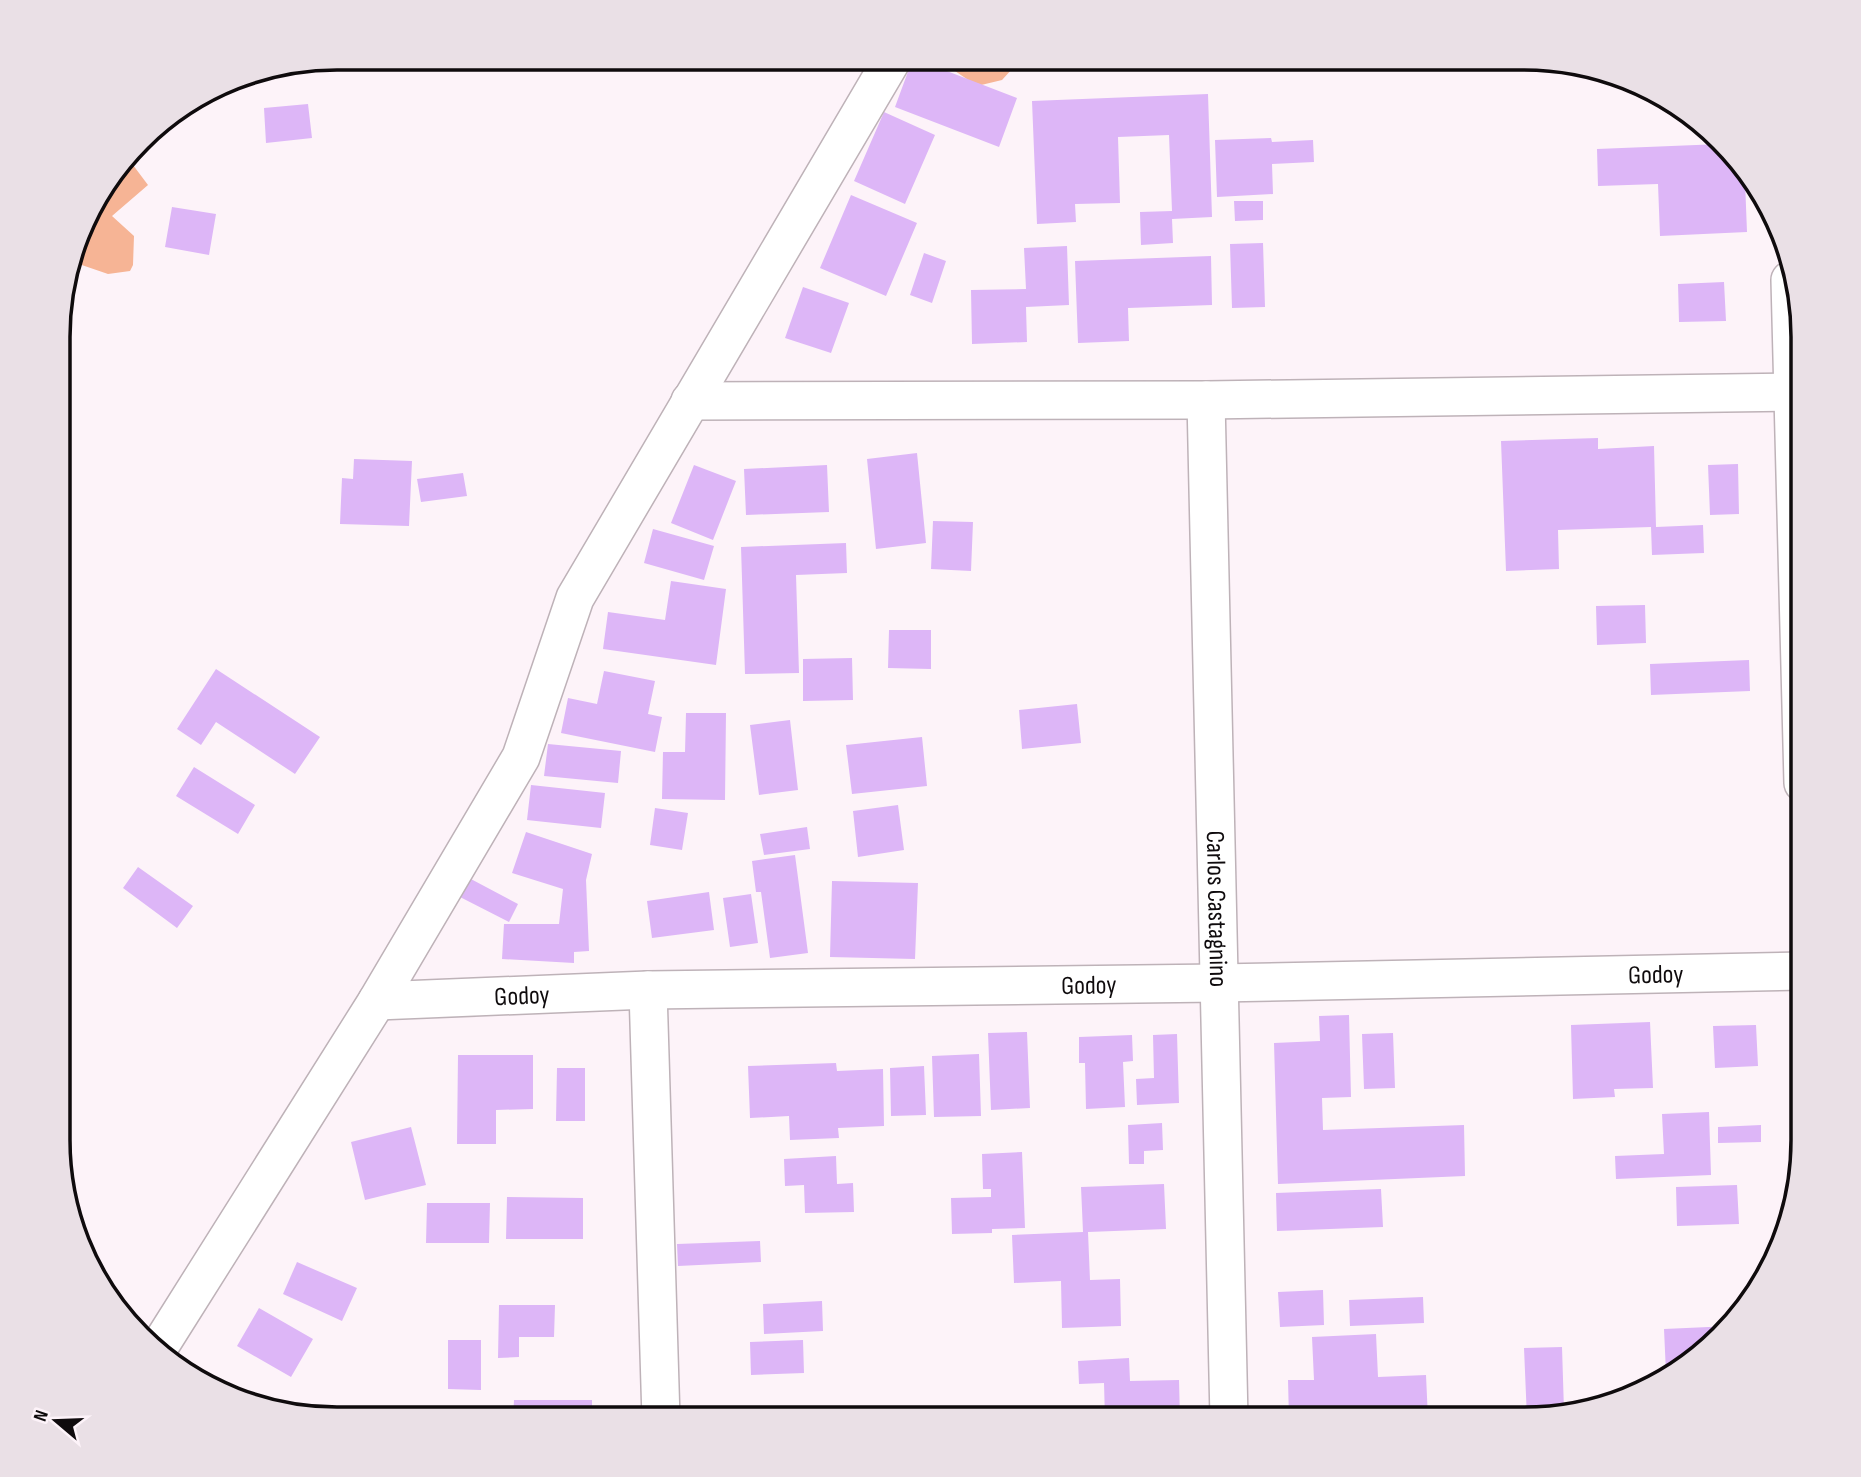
<svg xmlns="http://www.w3.org/2000/svg" width="1861" height="1477" viewBox="0 0 1861 1477" font-family="'Sofia Sans Condensed',sans-serif">
<style>
.green{fill:#f6b495}
.building{fill:#ddb6f7}
.lines{fill:none;stroke-linecap:round;stroke-linejoin:round}
.minor-casing{stroke:#beb2b8;stroke-width:40}
.minor{stroke:#fff;stroke-width:37}
.labels{text-anchor:middle;stroke-width:6;stroke-linejoin:round;paint-order:stroke}
.street-label{font-size:26px;fill:#0f0b0d;stroke:#fdf3f9}
.rim{fill:none;stroke:#0f0b0d;stroke-width:3.5}
</style>
<rect width="100%" height="100%" fill="#fdf3f9"/>
<path class="green" d="M936,58h86l-20,22 -25,6z
M130,161l18,24 -36,31 22,20 -1,29 -3,6 -22,3 -35,-12 22,-64 29,-36z"/>
<path class="building" d="M913,58l104,40 -18,49 -104,-40z
M1208,94l4,123 -40,2 1,24 -32,2 -1,-33 32,-1 -3,-76 -51,2 2,66 -45,1 1,18 -39,2 -5,-123z
M308,104l4,34 -46,5 -2,-35z
M884,112l51,23 -30,69 -51,-23z
M1271,138l1,4 41,-2 1,22 -42,2 1,30 -56,3 -2,-57z
M1721,144l28,36 -4,1 2,51 -87,4 -2,-52 -60,2 -1,-37z
M851,195l66,28 -31,73 -66,-28z
M1234,201h29v19l-28,1z
M172,207l44,7 -7,41 -44,-8z
M1263,243l2,64 -33,1 -2,-64z
M1067,246l2,59 -43,2 1,35 -55,2 -1,-54 55,-1 -2,-41z
M924,253l22,8 -14,42 -22,-8z
M1211,256l1,49 -84,3 1,33 -51,2 -3,-82z
M1724,282l2,39 -47,1 -1,-38z
M803,287l46,16 -18,50 -46,-15z
M1598,438v11l56,-3 2,81 47,-2 1,28 -52,2 -1,-28 -93,3 1,39 -53,2 -5,-130z
M917,453l9,90 -50,6 -9,-90z
M354,459l58,2 -3,65 -69,-2 2,-46 11,1z
M1738,464l1,50 -29,1 -2,-50z
M694,465l42,16 -23,59 -42,-17z
M827,465l2,47 -83,3 -2,-46z
M463,473l4,23 -46,6 -4,-23z
M933,521l40,1 -2,49 -40,-2z
M653,529l61,17 -10,34 -60,-17z
M846,543l1,30 -51,2 3,98 -54,1 -4,-127z
M671,581l55,8 -10,76 -113,-16 5,-37 57,8z
M1645,605l1,38 -49,2 -1,-39z
M889,630h42v39l-43,-1z
M852,658l1,42 -50,1v-42z
M1749,660l1,31 -99,4 -1,-31z
M216,669l104,68 -25,37 -79,-52 -15,23 -24,-16z
M604,671l51,10 -7,33 14,3 -7,35 -94,-19 7,-35 29,6z
M1077,704l4,39 -59,6 -3,-39z
M686,713h40l-1,87 -63,-1 1,-47h22z
M790,720l8,70 -39,5 -9,-70z
M922,737l5,49 -75,8 -6,-49z
M548,744l73,7 -3,32 -74,-7z
M194,767l61,38 -17,29 -62,-38z
M531,785l74,8 -4,35 -74,-8z
M898,805l6,45 -46,7 -5,-46z
M655,808l33,5 -6,37 -32,-5z
M807,827l3,22 -46,6 -4,-21z
M526,832l66,22 -6,26 3,71 -15,1v11l-72,-4 2,-35h55l4,-35 -51,-16z
M795,855l13,98 -38,5 -9,-66h-5l-4,-31z
M138,867l55,39 -16,22 -54,-40z
M469,878l49,26 -9,18 -49,-25z
M832,881l86,2 -3,76 -85,-2z
M709,892l5,38 -62,8 -5,-37z
M751,894l7,49 -28,4 -7,-49z
M1349,1015l2,82 -29,1 1,32 141,-5 1,51 -187,8 -4,-141 46,-2 -1,-25z
M1650,1022l3,66 -39,1 1,8 -42,2 -2,-74z
M1756,1025l2,41 -43,2 -2,-42z
M1027,1032l3,76 -39,2 -3,-77z
M1393,1033l2,55 -31,1 -2,-55z
M1177,1034l2,69 -42,2 -1,-26 18,-1 -1,-43z
M1132,1035l1,26 -10,1 2,45 -39,2 -1,-46h-6v-26z
M979,1054l2,62 -47,1 -2,-61z
M458,1055h75v54l-37,1v34h-39z
M836,1063l1,8 46,-2 1,57 -46,2 1,10 -49,2 -1,-24 -39,2 -2,-52z
M924,1066l2,49 -35,1 -1,-48z
M557,1068h28v53h-29z
M1709,1112l2,63 -95,4 -1,-23 49,-2 -2,-40z
M1162,1123l1,27 -19,1v13h-15l-1,-39z
M1761,1125v17l-43,1v-16z
M411,1127l15,58 -61,15 -14,-58z
M1022,1152l3,76 -33,1v4l-40,1 -1,-36 40,-1v-8h-8l-1,-35z
M836,1156l1,28 16,-1 1,29 -49,1 -1,-28 -19,1 -1,-27z
M1164,1184l2,45 -78,3 2,48 30,-1 1,47 -59,2 -1,-47 -47,2 -2,-48 71,-3 -2,-45z
M1737,1185l2,39 -62,2 -1,-39z
M1381,1189l2,38 -106,4 -1,-38z
M507,1197l76,1v41h-77z
M427,1203h63l-1,40h-63z
M760,1241l1,21 -83,4 -1,-22z
M297,1262l60,26 -15,33 -59,-27z
M1323,1290l1,35 -44,2 -2,-35z
M1423,1297l1,26 -74,3 -1,-26z
M822,1301l1,30 -59,3 -1,-30z
M499,1305h56l-1,32h-35v20l-21,1z
M259,1308l54,31 -22,38 -54,-31z
M1731,1326l-54,39 -11,8 -2,-44z
M1376,1334l2,43 48,-2 2,44h-139l-1,-39h26l-2,-43z
M448,1340h33v50l-33,-1z
M803,1340l1,33 -53,2 -1,-33z
M1562,1347l2,64 -37,8 -3,-71z
M1129,1358l1,23 49,-1 1,39h-75l-1,-36 -25,1 -1,-23z
M514,1400h78v19h-79z
M821,1407l1,12h-109v-8z
M1032,1408l1,11h-45l-1,-9z"/>
<g class="lines">
<g class="minor-casing">
<g id="minor">
<path d="M1790,280l13,503"/>
<path id="s1" d="M1206,400l23,1019"/>
<path d="M690,401l516,-1 597,-8"/>
<path d="M648,990l13,429"/>
<path id="s2" d="M377,1001l271,-11 570,-7 585,-12"/>
<path d="M156,1352l221,-351 144,-244 54,-159 318,-540"/>
</g>
</g>
<use href="#minor" class="minor"/>
</g>
<g class="labels">
<g class="street-label">
<text dy="9" stroke="none"><textPath href="#s1" startOffset="509">Carlos Castagnino</textPath></text>
<text dy="9" stroke="none"><textPath href="#s2" startOffset="1279">Godoy</textPath></text>
<text dy="9" stroke="none"><textPath href="#s2" startOffset="712">Godoy</textPath></text>
<text dy="9" stroke="none"><textPath href="#s2" startOffset="145">Godoy</textPath></text>
</g>
</g>
<path d="M0 0H1861V1477H0ZM337 70H1524A267 267 0 0 1 1791 337V1140A267 267 0 0 1 1524 1407H337A267 267 0 0 1 70 1140V337A267 267 0 0 1 337 70Z" fill="#eae0e6" fill-rule="evenodd"/>
<path class="rim" d="M337 70H1524A267 267 0 0 1 1791 337V1140A267 267 0 0 1 1524 1407H337A267 267 0 0 1 70 1140V337A267 267 0 0 1 337 70Z"/>
<g transform="translate(56 1421) rotate(289)" stroke="#fdf3f9" stroke-width="5" paint-order="stroke">
<path d="M0-5L12 26L0 18L-12 26Z" fill="#0f0b0d"/>
<text y="-10" font-size="19" font-weight="bold" text-anchor="middle" fill="#0f0b0d">N</text>
</g>
</svg>
